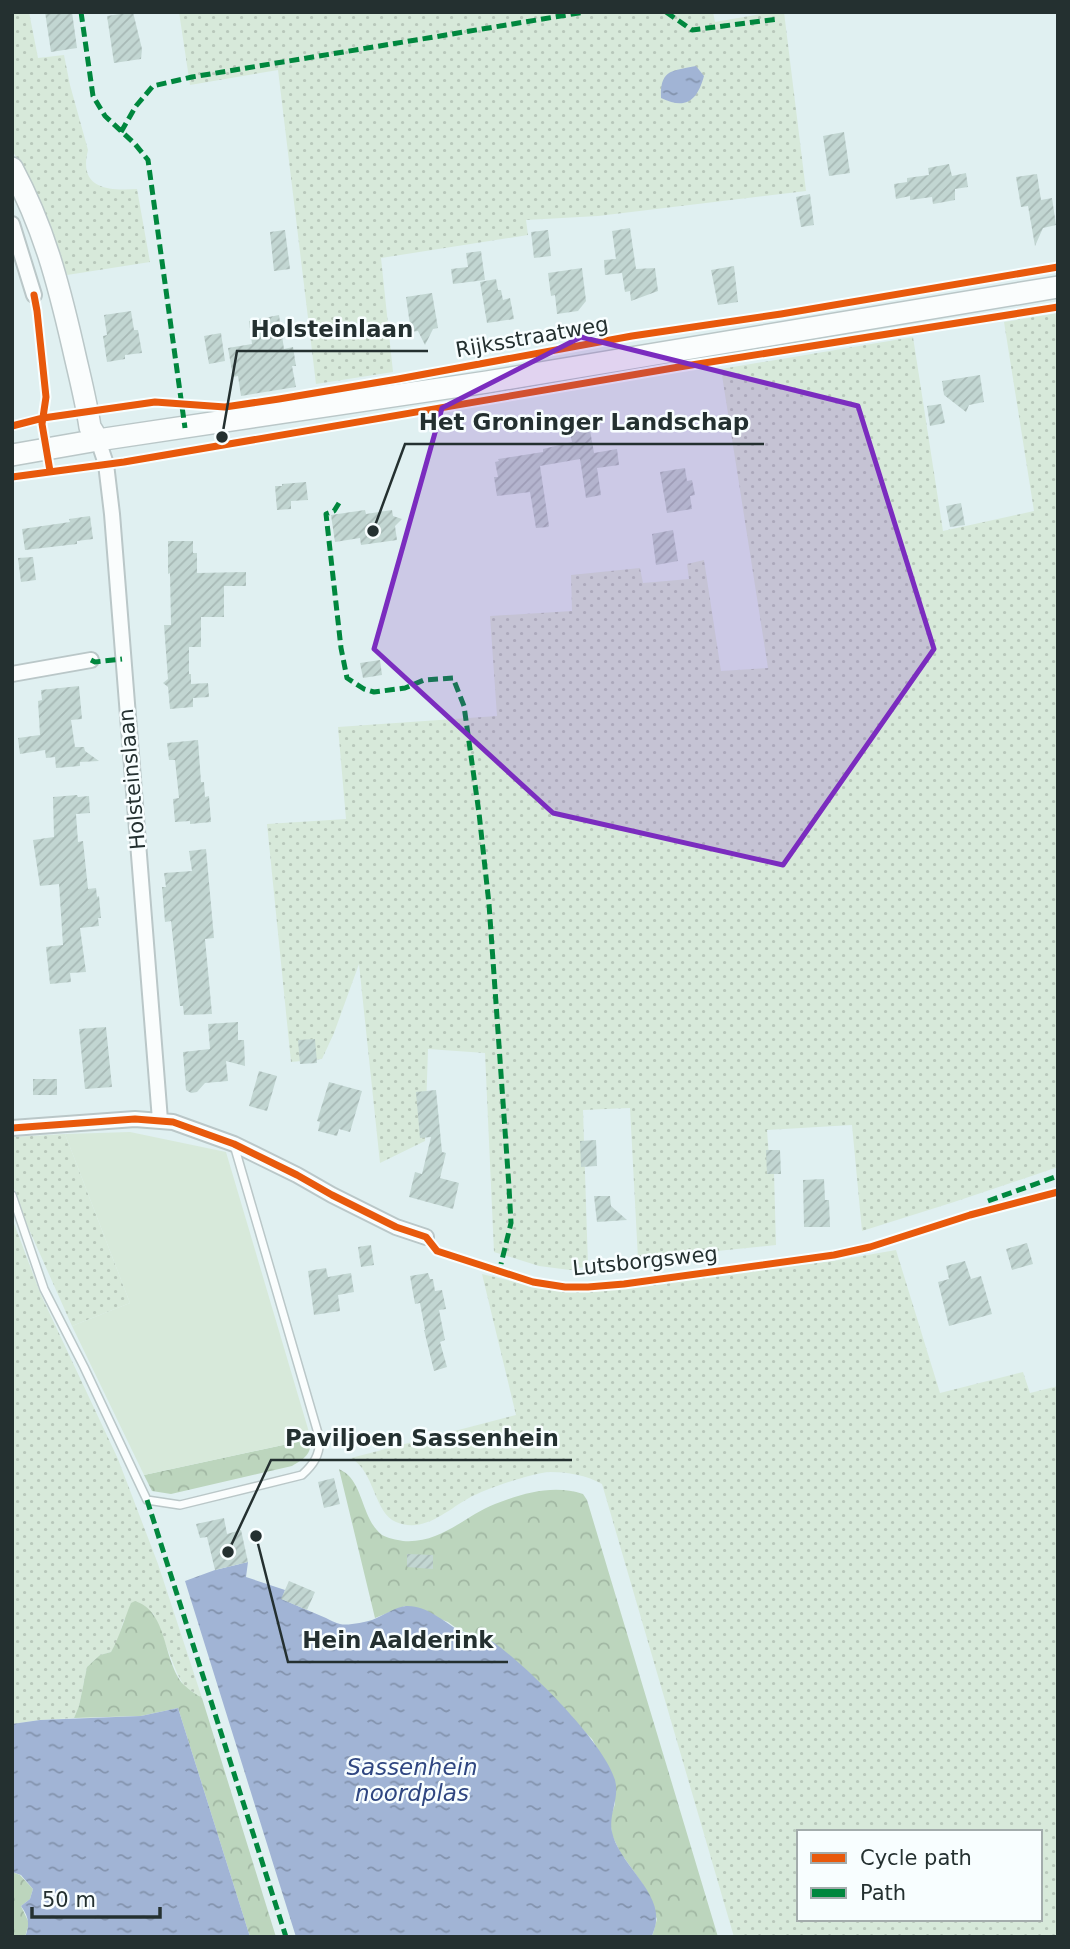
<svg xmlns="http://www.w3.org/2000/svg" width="1070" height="1949" viewBox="0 0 1070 1949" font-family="'DejaVu Sans',sans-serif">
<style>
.grass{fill:url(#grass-dots);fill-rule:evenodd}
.forest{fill:url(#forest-crowns)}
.garden{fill:#d7e9da}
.water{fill:url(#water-ripples)}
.building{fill:url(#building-hatch)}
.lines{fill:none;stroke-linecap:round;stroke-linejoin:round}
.service-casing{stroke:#bac7c8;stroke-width:10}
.minor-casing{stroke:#bac7c8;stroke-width:18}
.secondary-casing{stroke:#bac7c8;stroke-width:24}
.service{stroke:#fafdfd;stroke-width:7}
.minor{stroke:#fafdfd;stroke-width:14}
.secondary{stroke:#fafdfd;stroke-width:21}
.quiet{stroke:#00873e;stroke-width:5;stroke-dasharray:10 5;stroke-linecap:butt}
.cycleway-casing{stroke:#f8feff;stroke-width:11}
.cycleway{stroke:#e8590c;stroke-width:7}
.marked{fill:#7b2cbf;fill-opacity:0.2;stroke:#7b2cbf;stroke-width:5;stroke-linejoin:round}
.labels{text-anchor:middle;stroke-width:5;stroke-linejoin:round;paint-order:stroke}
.street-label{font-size:21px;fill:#243030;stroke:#f8feff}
.water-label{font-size:23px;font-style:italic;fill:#2f4681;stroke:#f8feff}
.leader{fill:none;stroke:#243030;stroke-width:2.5}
.callout-dot{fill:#243030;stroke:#f8feff;stroke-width:2.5}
.callout-label{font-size:23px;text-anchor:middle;font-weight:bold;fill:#243030;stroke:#f8feff;stroke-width:5;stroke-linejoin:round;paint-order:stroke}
</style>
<defs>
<pattern id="grass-dots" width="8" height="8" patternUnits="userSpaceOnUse" patternTransform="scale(1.75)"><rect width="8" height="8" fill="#d7e9da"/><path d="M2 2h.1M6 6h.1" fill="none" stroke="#b8c8bb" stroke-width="1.8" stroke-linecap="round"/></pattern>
<pattern id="forest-crowns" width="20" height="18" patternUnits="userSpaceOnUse" patternTransform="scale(1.75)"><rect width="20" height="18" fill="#bcd5bd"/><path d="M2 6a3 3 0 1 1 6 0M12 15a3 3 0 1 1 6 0" fill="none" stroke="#a1b7a3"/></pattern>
<pattern id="water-ripples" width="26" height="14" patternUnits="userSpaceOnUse" patternTransform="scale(1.75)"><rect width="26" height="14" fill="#a1b4d5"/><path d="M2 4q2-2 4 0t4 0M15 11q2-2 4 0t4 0" fill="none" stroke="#8393ad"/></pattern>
<pattern id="building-hatch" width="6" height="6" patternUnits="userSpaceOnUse" patternTransform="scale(1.75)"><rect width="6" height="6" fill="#c2d6d2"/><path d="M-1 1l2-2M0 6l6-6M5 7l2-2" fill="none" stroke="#a7b8b5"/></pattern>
</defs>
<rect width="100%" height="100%" fill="#e0f0f1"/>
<path class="grass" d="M12,12h17l9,46 26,-3 6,30 18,65c-10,39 20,41 49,39l13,73 -83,13 -15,-46 -19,-43 -21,-36z
M179,12h534l2,10 57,-10h12l22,179 -208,25 -72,4 2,15 -147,23 12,114 -77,12 -38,-314 -88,15z
M1058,313v854l-104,35 -92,29 -10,-106 -85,5 3,41 4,1 2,73 -138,14 -8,-151 -47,2 5,156 -18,4 -31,-4 -45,-14 -9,-199 -57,-4 -3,92 -45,22 -21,-199 -25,69 -12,26 -31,3 -24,-238 79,-5 -8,-92 159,-11 -7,-100 82,-5 -1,-36 69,-7 3,15 46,-4 -2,-15 17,-4 17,111 47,-3 -47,-299 192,-32 30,194 91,-20 -30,-189z
M65,1134l65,169 -58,23 -44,-99 -16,-44v-46z
M12,1218l29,77 77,164 40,105 44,134 -18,-12 -7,-13 -24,-60 -29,6 -6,21 -7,12 -11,3 -13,12 -8,39 -5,12 -34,2 -28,4z
M896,1250l44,143 83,-21 7,21 28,-7v551h-324l-132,-453c-16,-9 -34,-12 -52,-12 -18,1 -65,17 -81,26 -22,12 -45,36 -73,24 -22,-9 -21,-50 -45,-64l165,-43 -34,-141 49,12 62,4 240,-29zM799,1832h241v87h-241z"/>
<path class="forest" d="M311,1439c0,16 -6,19 -19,27l-121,28 -19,-3 -8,-16z
M339,1469c3,2 6,3 9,6 16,16 15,45 34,60 5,3 15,5 21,6 37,3 60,-24 92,-37 28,-11 59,-20 88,-10l4,6 131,437h-66l5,-18 -15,-36 -22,-31 -8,-17 -2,-16 5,-15v-22l-23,-43 -102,-99 -31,-10 -11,-8 -43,-16 -30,12z
M135,1601c34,11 27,60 49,84 5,5 12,9 18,13l74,239h-26l-72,-229 -37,8 -67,2 5,-12 8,-39 13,-12 11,-3c9,-16 13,-33 20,-49z
M12,1872l8,3 13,14 -3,10 -9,7 8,17 -4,14h-13z"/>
<path class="garden" d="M130,1132l96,20 85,287 -167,36 -72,-149 58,-23 -65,-169z"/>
<path class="water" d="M696,66l8,10c-7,25 -18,34 -43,22 -1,-29 11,-27 35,-32z
M248,1562l-2,15 39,13 -3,9c14,6 29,13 44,19 4,2 10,5 14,6 8,2 24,-2 32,-4 11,-4 23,-13 34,-14 20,-1 37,15 52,24 11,6 25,5 35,12 33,23 111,100 122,138 5,18 -7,35 -3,52 6,30 48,59 44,89 0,5 -3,11 -4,16h-356l-111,-356 30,-11z
M178,1708l72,229h-225c5,-12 4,-20 -4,-31l9,-7 3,-10 -12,-14 -9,-3v-148l28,-4 101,-4z"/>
<path class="building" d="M45,12h27l5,36 -26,4z
M133,12l9,37 -1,10 -27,4 -7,-47z
M844,132l6,41 -21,3 -6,-40z
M949,164l3,12 14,-3 2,14 -13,2v11l-22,4 -1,-7 -22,3v-4l-14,3 -2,-15 13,-2v-4l22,-3 -1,-7z
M1037,174l4,26 11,-2 4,27 -13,3 -8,18 -7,-40 -7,1 -5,-30z
M810,194l4,31 -13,2 -5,-30z
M630,228l6,41 19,-1 3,23 -27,10 -1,-10 -5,1 -3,-19 -17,2 -1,-15 12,-1 -4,-28z
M285,230l5,39 -16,2 -4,-39z
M548,230l3,26 -17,2 -3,-26z
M481,251l4,29 -32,4 -2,-15 17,-2 -2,-14z
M734,266l4,36 -20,3 -7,-35z
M582,268l4,33 -8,10 -21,3 -2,-19 -4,1 -3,-23z
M496,279l2,11h3l2,10 7,-2 4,21 -27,4 -7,-41z
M432,293l6,35 -5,1 -8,16 -7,-14 -7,1 -5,-35z
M131,311l3,19h4l4,23 -17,2v4l-18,3 -4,-26 4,-1 -3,-20z
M279,315l5,34 9,-2 3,19h-4l4,21 -55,9 -3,-20 -5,1 -5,-29 24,-4 -3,-23z
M221,333l4,28 -16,3 -5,-28z
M980,375l4,27 -15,3 -3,7 -22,-17 -2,-14z
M941,404l4,19 -15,3 -3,-20z
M590,430l4,23 23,-4 2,16 -22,3 4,27 -15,3 -6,-39 -40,7 9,60 -1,1 -12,1 -6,-36 -33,4 -3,-19h4l-3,-15 4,-1 -1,-2 45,-7v-3l29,-7 -2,-9z
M685,468l2,13 5,-1 3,15 -5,1 2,13 -25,4 -7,-41z
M306,482l2,18 -17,1v8l-14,1 -2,-24h7v-2z
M961,503l4,22 -15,2 -4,-21z
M365,510l1,4 26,-4 1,6 9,3 -7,7 2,14 -36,5 -1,-7 -25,4 -4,-27z
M90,516l3,23 -16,2v3l-52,6 -3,-21 48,-7 -1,-3z
M673,530l5,31 -22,4 -4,-31z
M168,541h25v12h4v20l49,-1v14h-22v31h-23v30h-12v27h2v10l17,-1 1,14 -16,1v9l-23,2 -2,-22 -5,-4 5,-4 -4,-54h7l-1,-52 -2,1z
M33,557l3,23 -15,2 -3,-24z
M380,660l2,15 -19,3 -3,-15z
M79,686l3,33 -11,1 4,27h9l1,4 14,10 -19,1v4l-24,2 -1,-11 -9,1 -1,-8 -25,4 -2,-16 22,-3 -2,-34 4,-1 -1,-10z
M198,740l3,42h3l1,15 4,-1 2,26 -21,2v-3l-15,1 -2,-23 6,-1 -4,-38h-6l-2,-17z
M77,795l1,2 11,-1 1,17 -14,1 2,28 5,-1 5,48 8,-1 1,9 2,-1 2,22h-3l1,8 -19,2 6,44 -16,1 1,9 -21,2 -4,-37 17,-2 -4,-61 -19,2 -7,-46 21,-3 -1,-40z
M206,849l8,89 -9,1 7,75 -28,1 -1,-9h-3l-9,-85 -6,1 -3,-35h4l-2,-14 28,-2 -3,-20z
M238,1022v18h6l1,26 -19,-5 2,20 -23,2 -8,9 -6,1 -5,-3 -3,-38 27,-3 -2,-25z
M106,1027l6,60 -27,2 -6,-60z
M315,1039l2,24 -17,1 -2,-24z
M259,1071l18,5 -10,35 -18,-5z
M33,1079h24v16h-24z
M329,1082l33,9 -12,41 -11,-3 -2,7 -19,-5 2,-9 -3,-1z
M436,1090l6,62 4,1 -6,25 19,5 -6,26 -44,-12 6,-25 7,2 9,-37 -11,1 -4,-46z
M596,1140l1,26 -16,1 -1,-26z
M766,1150h14l1,24h-14z
M824,1179l1,21h4l1,27h-26l-1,-47z
M594,1196h16l1,10 16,14 -30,2z
M1027,1243l6,21 -21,6 -6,-21z
M371,1245l3,20 -13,2 -3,-20z
M965,1261l6,18 10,-3 11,38 -43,12 -11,-44 11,-3 -3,-13z
M326,1268l2,9 23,-4 3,19 -16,3 2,16 -26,4 -6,-44z
M428,1273l2,6h3l2,12 7,-1 4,19 -7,1 6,30 -5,2 7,25 -13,4 -10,-41h1l-5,-27 -5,1 -5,-28z
M334,1478l6,26 -16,4 -6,-26z
M224,1518l3,16 14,-4 7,32 -33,8 -8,-33 -7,1 -4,-14z
M407,1554l26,1v14l-26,-2z
M289,1581l26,11 -8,18 -26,-11z"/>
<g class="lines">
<g class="service-casing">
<path id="service" d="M12,1195l32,94 40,78 63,133 33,5 122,-30c12,-11 17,-19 18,-35l-86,-295"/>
</g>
<g class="minor-casing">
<path id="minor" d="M12,224l22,71
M98,440l8,24 6,50 48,606
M12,674l79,-14
M12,1128l123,-9 38,3 61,22 63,31 35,20 64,32 30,10"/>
</g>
<g class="secondary-casing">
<path id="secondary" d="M12,168c32,60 46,114 61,179 6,27 13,53 17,80l8,13
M12,455l86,-15 389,-58 571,-95"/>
</g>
<use href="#service" class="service"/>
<use href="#minor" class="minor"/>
<use href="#secondary" class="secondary"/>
<path class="quiet" d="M81,12l12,84 12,20 30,28 13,16 37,268
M666,12l26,18 86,-11
M121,132l15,-26 17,-20 39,-9 393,-65
M339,503l-5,8 -8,3 15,134 6,30 17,11 10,3 31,-4 19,-8 29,-2 11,28 15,107 10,91 20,283 2,36 -10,41
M91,660l4,2 27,-3
M988,1201l70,-25
M147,1500l139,437"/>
<g class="cycleway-casing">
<path id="cycleway" d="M34,295l3,16 9,86 -4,27 8,47
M12,426l31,-8 112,-16 70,5 54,-8 119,-20 234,-43 149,-22 277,-47
M12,477l112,-15 555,-95 379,-60
M12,1128l123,-9 38,3 61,22 63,31 35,20 64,32 30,10 11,14 96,31 32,5h23l36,-3 210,-29 36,-8 100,-32 88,-23"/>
</g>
<use href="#cycleway" class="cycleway"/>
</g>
<path class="marked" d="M581,337l277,69 76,243 -151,216 -230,-52 -179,-164 68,-241z"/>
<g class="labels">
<g class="street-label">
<text transform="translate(532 337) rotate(-10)" y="7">Rijksstraatweg</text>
<text transform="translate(132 779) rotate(-95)" y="7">Holsteinslaan</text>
<text transform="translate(645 1261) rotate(-6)" y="7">Lutsborgsweg</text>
</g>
<g class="water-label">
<text x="412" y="1775">Sassenhein<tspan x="412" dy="26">noordplas</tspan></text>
</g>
</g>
<path class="leader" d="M222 437L237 351H428M373 531L405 444H764M228 1552L271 1460H572M256 1536L288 1662H508"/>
<g class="callout-dot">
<circle cx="222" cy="437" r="7"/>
<circle cx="373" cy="531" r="7"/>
<circle cx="228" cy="1552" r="7"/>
<circle cx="256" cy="1536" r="7"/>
</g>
<g class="callout-label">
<text x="332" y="337">Holsteinlaan</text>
<text x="584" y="430">Het Groninger Landschap</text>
<text x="422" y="1446">Paviljoen Sassenhein</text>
<text x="398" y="1648">Hein Aalderink</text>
</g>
<rect width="1070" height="1949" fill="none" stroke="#243030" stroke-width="28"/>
<rect x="797" y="1830" width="245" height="91" fill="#f8feff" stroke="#a3acac" stroke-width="2"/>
<rect x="811" y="1853" width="35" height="10" fill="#e8590c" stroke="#a3acac" stroke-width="2"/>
<text x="860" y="1865" font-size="21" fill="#243030">Cycle path</text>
<rect x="811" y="1888" width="35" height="10" fill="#00873e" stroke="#a3acac" stroke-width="2"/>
<text x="860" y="1900" font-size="21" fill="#243030">Path</text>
<path d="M32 1907v10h128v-10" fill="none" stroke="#243030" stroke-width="3.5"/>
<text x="42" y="1907" font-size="21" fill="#243030" stroke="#f8feff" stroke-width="5" paint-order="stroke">50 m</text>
</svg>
